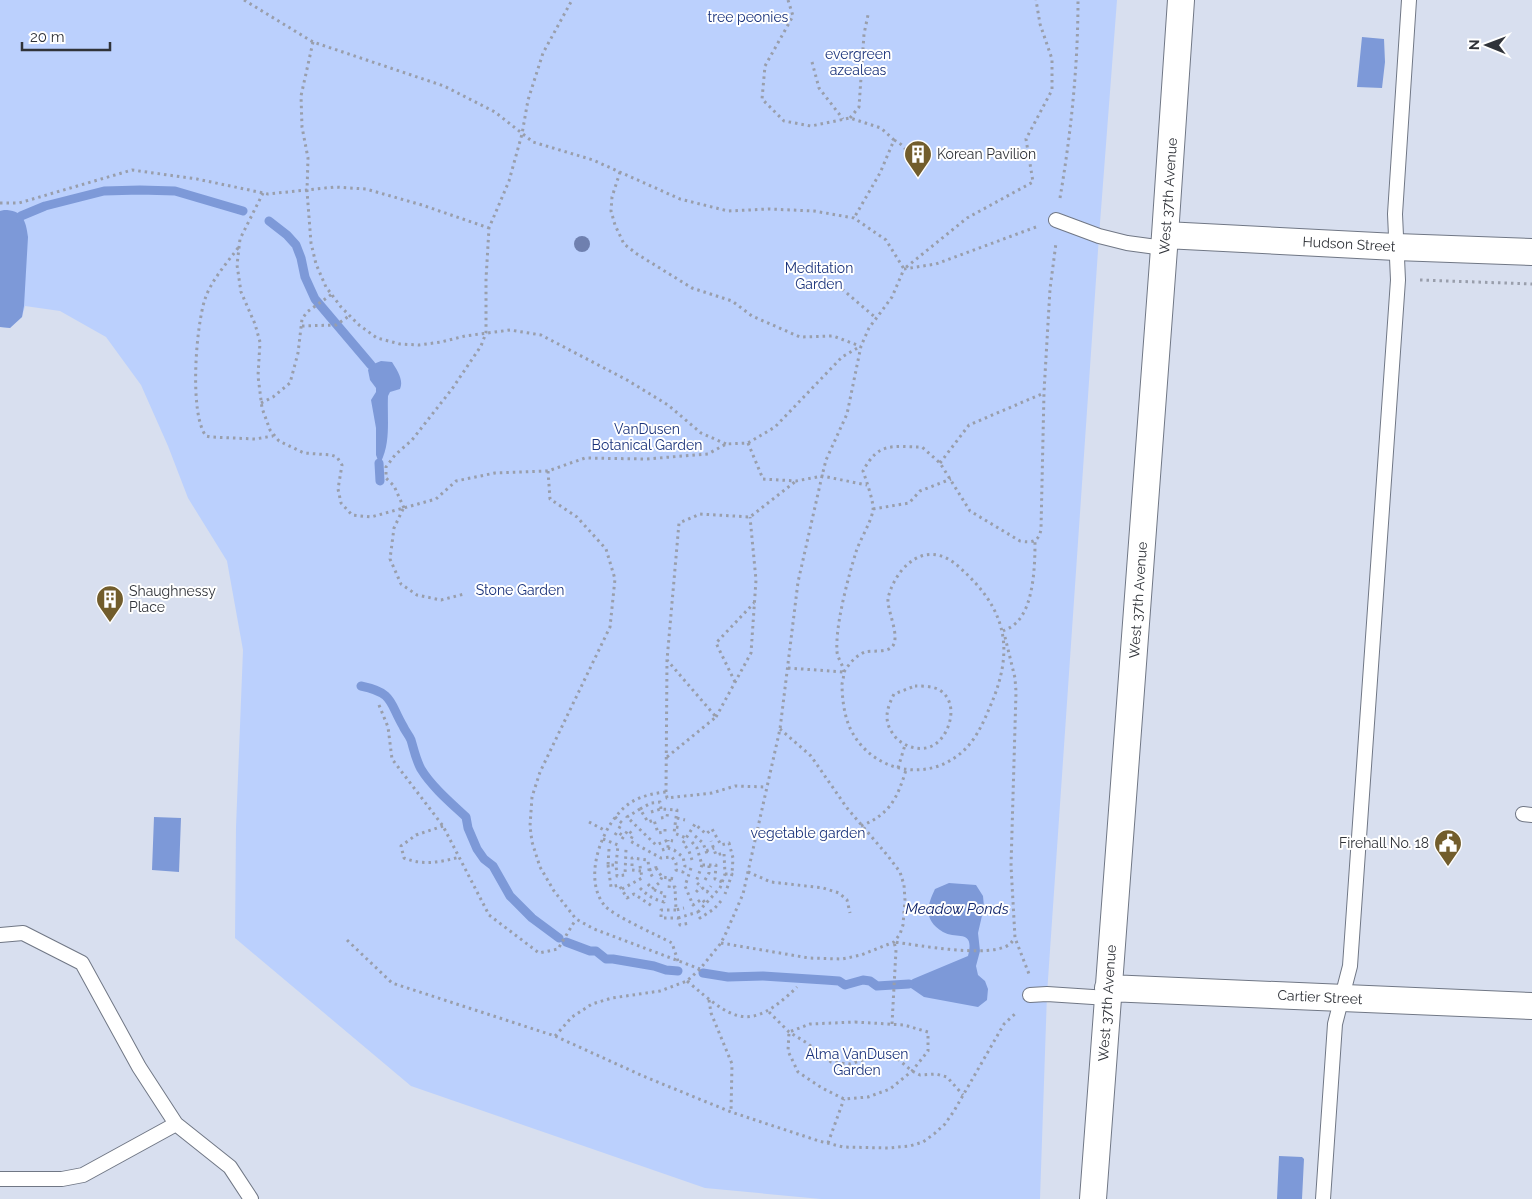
<svg xmlns="http://www.w3.org/2000/svg" width="1532" height="1199" viewBox="0 0 1532 1199" font-family="Raleway,sans-serif">
<style>
.green{fill:#bbd0fd}
.water{fill:#7d99d8}
.lines{fill:none;stroke-linecap:round;stroke-linejoin:round}
.stream{stroke:#7d99d8;stroke-width:9}
.service-casing{stroke:#707785;stroke-width:16}
.minor-casing{stroke:#707785;stroke-width:28}
.path{stroke:#999eab;stroke-width:3;stroke-dasharray:2.5 4;stroke-linecap:butt}
.service{stroke:#fff;stroke-width:14}
.minor{stroke:#fff;stroke-width:26}
.tree{fill:#6f80af}
.labels{text-anchor:middle;stroke-width:4;stroke-linejoin:round;paint-order:stroke}
.park-label{font-size:14px;fill:#19327b;stroke:#fff}
.poi-label{font-size:14px;fill:#303339;stroke:#fff;text-anchor:start}
.street-label{font-size:14px;fill:#303339;stroke:#fff}
.water-label{font-size:15px;font-style:italic;fill:#0e236b;stroke:#fff}
</style>
<rect width="100%" height="100%" fill="#d8dfef"/>
<path class="green" d="M0,0h1117l-18,236 -52,758 -7,205h-219l-116,-11 -294,-102 -176,-148 1,-111 7,-177 -16,-89 -39,-63 -20,-52 -27,-61 -35,-48 -46,-26 -35,-5 -3,11 -12,11 -10,-1z"/>
<path class="water" d="M1362,37l22,2 1,23 -3,26 -25,-1z
M4,210c18,0 22,10 24,27l-4,69 -2,11 -12,11 -10,-1v-116z
M381,361l11,1c5,8 12,18 8,27l-10,3 -2,4c-1,23 3,45 -7,66l-2,1 -3,-8v-27l-5,-28 5,-8v-4l-6,-8 -2,-10 3,-5z
M154,817l27,1 -2,54 -27,-2z
M949,883l27,2 7,11 1,11 -6,26 2,18 -4,15 2,9 7,6 3,8 -1,11 -9,7 -54,-10 -16,-11 2,-5 3,-2 55,-23c7,-28 -11,-16 -25,-24 -20,-12 -16,-26 -8,-43z
M1279,1156l23,1 2,2 -2,40h-25z"/>
<g class="lines">
<path class="stream" d="M21,216l24,-10 59,-15 36,-1 35,1 68,20
M269,221l18,14 9,10 5,13 4,19 10,22 56,66
M379,463l1,18
M361,686c33,7 28,16 42,40 2,5 6,9 8,14 3,10 5,20 10,29 11,18 30,34 45,48l2,11 9,21 7,10 9,7 17,30 22,22 27,20
M566,942l24,9h6l10,8h7l41,7 12,4 12,1
M703,973l25,4 35,-1 62,4 14,1 6,4 18,-5 7,1 7,5 32,-2"/>
<g class="service-casing">
<path id="service" d="M1056,220l43,16 28,7 37,5
M1523,814l9,1
M0,935l23,-2 59,30 57,104 37,57 54,43 21,32
M1030,995l17,-1 61,4
M0,1179h62l21,-4 93,-51
M1323,1199l12,-175 15,-58 48,-686 -3,-66 14,-214"/>
</g>
<g class="minor-casing">
<path id="minor" d="M1165,235l231,12 136,5
M1108,988l424,18
M1093,1199l72,-964 16,-235"/>
</g>
<path class="path" d="M244,0l69,42 131,44 51,26 38,30 60,18 87,39 48,12 41,-2 45,2 40,7 32,22 18,29 63,-51 66,-36 -7,-43 26,-49v-31l-12,-35 -4,-24
M788,0l5,16 -28,50 -3,33 22,22 27,5 39,-8 31,10 13,12 -14,33 -26,45
M313,42l-12,54 1,31 6,31 -1,33 4,52 5,21 10,23 15,20 18,18 18,13 23,6 19,1 22,-3 24,-6 45,-6 31,5 86,45 41,25 33,28 25,11
M812,62l7,26 24,31
M850,118l9,-11 5,-73 4,-19
M894,140c10,5 14,11 17,22
M620,172l-8,25 -1,14 4,14 9,19 13,10 55,34 40,13 20,15 48,21 33,-1 27,10
M263,193l-23,46 -3,26 4,27 14,32 5,18 -2,34 4,32 8,22 9,11 25,12 27,2 6,2 5,8 -4,24 3,14 11,12 19,2 65,-18 20,-18 39,-8 53,-2 37,-13 61,1 62,-5 18,-10 22,-1 27,-16 67,-70 19,-11
M1060,198c11,-65 18,-132 18,-198
M0,203h19l113,-33 65,9 71,15 67,-7 31,2 56,16 67,23
M238,248c-12,16 -27,33 -33,51 -9,27 -16,115 1,137l5,1 44,2 18,-3
M1420,280l112,4
M842,289l34,29
M302,326l34,-1 13,-9
M261,403l12,-6 17,-14 8,-30 4,-34 5,-7 25,-18
M748,443l15,36 33,2 26,-5 45,9
M940,463l29,-38 75,-32
M548,471l2,28 27,18 29,32 9,30 -5,48 -70,145 -8,25 -2,29 2,16 8,25 14,24 22,28 18,10 106,40
M404,508l-10,-22 -8,-8v-11l9,-12 17,-15 40,-51 29,-43 5,-13v-54l3,-51 20,-47 13,-47 6,-34 15,-47 29,-53
M403,509l-9,19 -4,31 11,25 16,11 24,5 23,-6
M873,509l36,-6 11,-12 31,-12
M1003,631c4,-2 9,-4 13,-8 18,-17 19,-58 19,-82
M1005,637l10,41 1,14 -5,174 4,72 14,36
M788,668l56,4
M844,672c5,-8 11,-16 21,-20 7,-2 21,1 27,-5 9,-10 -5,-36 -4,-48 2,-12 11,-28 20,-35 17,-15 36,-11 51,3 49,43 56,84 30,142 -7,17 -16,36 -32,47 -36,27 -88,13 -107,-28 -6,-13 -8,-31 -8,-44 1,-4 2,-9 2,-13 -1,-6 -6,-12 -7,-19 -2,-26 11,-74 19,-100 4,-13 15,-29 17,-42 1,-8 -7,-30 -10,-39 16,-30 29,-24 59,-24l18,16 30,48 50,30c12,2 19,1 21,-12l3,-137 6,-103 6,-46
M735,682l-19,-39 38,-40
M915,686c8,0 19,0 26,5 18,13 9,44 -7,54 -14,8 -33,1 -41,-11 -10,-14 -6,-26 1,-40z
M379,705l9,22 4,32 51,67 46,89 50,38 19,-4 18,-30
M716,717l35,-64 5,-73 -6,-63
M667,757l49,-40 -49,-57
M898,768l7,-23
M666,792l1,-132 12,-137 21,-9 50,3 46,-36
M640,809l-13,8 29,28 12,-5 5,1
M661,809l-1,-7 -9,1 -11,6 8,13 6,-2 4,13 7,-1v-6
M651,812l10,-3 16,1 -3,23 12,5
M615,817l7,6 -5,9
M661,818l6,-1 1,-7
M677,818l8,2
M589,822l17,9
M443,826l-27,9 -15,11 3,12c20,8 36,4 56,-1
M861,826c29,-12 36,-27 45,-56
M676,827l6,1
M615,835l2,-3 7,4
M695,836l8,7 3,8 8,-3
M603,839l15,6 -2,20 1,11 8,-1 1,-26
M622,839l6,-9 5,5 -3,6 31,17 11,-1 4,6v7l7,2 2,-6 -2,-9 -9,-7 -6,-2
M692,842l5,6 5,17h14l-1,14 7,3
M609,849l-1,16h8
M662,850l6,-2v-8
M706,851l2,6
M692,860l-3,-9 -6,-8 12,-19 11,10 6,-5 9,16 8,-2 4,15 -1,16
M608,865l3,22 8,-2 8,13 7,-4 18,12
M702,865l-6,17 11,10 4,-6
M656,868l6,9 13,2
M691,868l-6,18 8,19 9,-6 4,5
M649,870l7,-2 -1,-5
M641,871l-9,-1v-12l16,2 1,10 4,8
M748,872l23,10 52,6 16,5 8,7 3,13
M725,874h7l-7,20
M670,879l-1,9 6,-1 1,23 8,-2
M705,880l4,-7v-8
M648,884l4,5 7,-6 3,-6
M640,888c8,8 13,11 24,14l1,-8 -13,-5
M622,889l20,-11 -2,-12
M696,892l5,-5
M676,910h-15v8h17l2,7 10,-2
M698,912l22,-24 5,-14 -1,-21 -8,2 -5,-14
M678,918l20,-6 2,6 14,-9 7,-8
M347,940l45,43 163,53 88,40 88,36 88,29 24,6 45,1 22,-2 13,-4 11,-8 11,-10 9,-13 50,-87 13,-12
M721,943l88,15 33,1 19,-4 33,-13 6,-8 3,-9 2,-25 -1,-15 -4,-13 -12,-16 -41,-48 -36,-52 -31,-27
M678,961l-6,-18c-15,-8 -58,-27 -67,-37 -24,-28 -2,-85 25,-103 11,-7 24,-10 36,-11l1,6 45,-5 23,-7 31,1
M687,981c46,39 62,53 110,6
M709,1000l2,13 21,51 -1,48
M769,1012l20,20 18,11 24,19 19,2 34,-11 15,7 13,11 8,4 16,-1 11,3 16,18
M855,1022l49,3 24,7v19l-16,20 -22,18 -22,8 -24,2 -22,-11 -24,-16 -10,-21 1,-19 21,-8z
M892,1024l4,-74 -2,-8c24,3 97,17 116,2 2,-2 3,-4 5,-6
M555,1036l17,-19 20,-13 20,-6 48,-7 27,-10 13,-12 21,-26 5,-10 17,-39 37,-165 18,-147 24,-106 4,-16 21,-46 14,-68 8,-18 23,-31 12,-28 32,-5 100,-37
M828,1143l16,-44"/>
<use href="#service" class="service"/>
<use href="#minor" class="minor"/>
</g>
<circle class="tree" cx="582" cy="244" r="8"/>
<defs>
<g id="building-pin" transform="scale(1.4375)"><path d="M0 17L-7.5 6A9.5 9.5 0 1 1 7.5 6Z" fill="#725d2c" stroke="#fff"/><path d="M-4-6H4V6H1V3H-1V6H-4ZM-2.5-4.3h1.7v1.8h-1.7ZM.8-4.3h1.7v1.8H.8ZM-2.5-1h1.7V.8h-1.7ZM.8-1h1.7V.8H.8Z" fill="#fff"/></g>
<g id="civic-pin" transform="scale(1.4375)"><path d="M0 17L-7.5 6A9.5 9.5 0 1 1 7.5 6Z" fill="#725d2c" stroke="#fff"/><path d="M-.6-6.5H3V-4.5H.6V-3L4-1V1h2V6H-6V1h2V-1L-.6-3ZM-1.2 2.5V6h2.4V2.5Z" fill="#fff"/></g>
</defs>
<g fill-rule="evenodd">
<use href="#building-pin" x="918" y="154"/>
<use href="#building-pin" x="110" y="599"/>
<use href="#civic-pin" x="1448" y="843"/>
</g>
<g class="labels">
<g class="park-label">
<text x="748" y="22">tree peonies</text>
<text x="858" y="59">evergreen<tspan x="858" dy="16">azealeas</tspan></text>
<text x="819" y="273">Meditation<tspan x="819" dy="16">Garden</tspan></text>
<text x="647" y="434">VanDusen<tspan x="647" dy="16">Botanical Garden</tspan></text>
<text x="520" y="595">Stone Garden</text>
<text x="808" y="838">vegetable garden</text>
<text x="857" y="1059">Alma VanDusen<tspan x="857" dy="16">Garden</tspan></text>
</g>
<g class="poi-label">
<text x="937" y="159">Korean Pavilion</text>
<text x="129" y="596">Shaughnessy<tspan x="129" dy="16">Place</tspan></text>
<text x="1429" y="848" text-anchor="end">Firehall No. 18</text>
</g>
<g class="street-label">
<text transform="translate(1168 196) rotate(-86)" y="5">West 37th Avenue</text>
<text transform="translate(1349 244) rotate(3)" y="5">Hudson Street</text>
<text transform="translate(1138 600) rotate(-86)" y="5">West 37th Avenue</text>
<text transform="translate(1320 997) rotate(3)" y="5">Cartier Street</text>
<text transform="translate(1107 1003) rotate(-86)" y="5">West 37th Avenue</text>
</g>
<g class="water-label">
<text x="957" y="914">Meadow Ponds</text>
</g>
</g>
<g transform="translate(1487 45) rotate(271)" stroke="#ffffff" stroke-width="4" paint-order="stroke">
<path d="M0-4L9 19L0 12L-9 19Z" fill="#303339"/>
<text y="-8" font-size="14" font-weight="bold" text-anchor="middle" fill="#303339">N</text>
</g>
<path d="M22 42v8h88v-8" fill="none" stroke="#303339" stroke-width="2.5"/>
<text x="30" y="42" font-size="15" fill="#303339" stroke="#ffffff" stroke-width="4" paint-order="stroke">20 m</text>
</svg>
